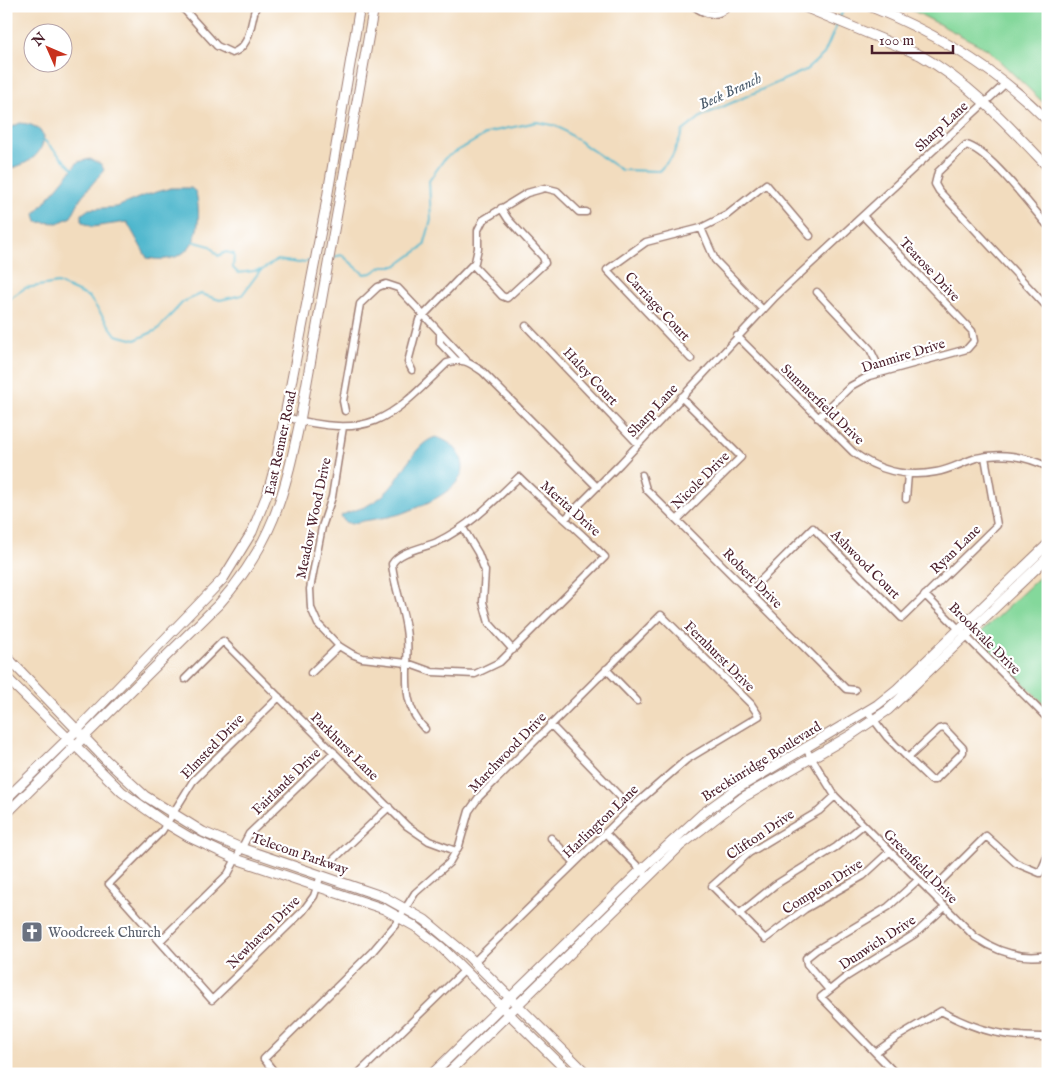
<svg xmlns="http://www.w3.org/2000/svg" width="1054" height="1080" viewBox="0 0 1054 1080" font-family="'IM FELL English',serif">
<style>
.green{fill:#84d89b;stroke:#677c63}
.water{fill:#4fb7cd;stroke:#4c6b7c}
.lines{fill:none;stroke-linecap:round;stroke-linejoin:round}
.stream{stroke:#4fb7cd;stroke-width:2}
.street-casing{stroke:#9e7e74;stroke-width:9}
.secondary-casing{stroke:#9e7e74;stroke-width:11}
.street{stroke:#fff;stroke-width:6}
.secondary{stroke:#fff;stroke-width:9}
.labels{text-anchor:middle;stroke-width:4.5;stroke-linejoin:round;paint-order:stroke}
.street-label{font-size:14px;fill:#4a1f2b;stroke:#fff}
.worship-label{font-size:14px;fill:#5b616d;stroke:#fff;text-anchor:start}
.water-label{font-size:15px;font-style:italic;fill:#4c5c6c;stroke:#fff}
</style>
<rect width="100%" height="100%" fill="#fff"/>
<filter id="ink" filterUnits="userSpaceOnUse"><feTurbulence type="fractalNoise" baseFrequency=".02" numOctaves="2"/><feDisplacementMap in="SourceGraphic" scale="10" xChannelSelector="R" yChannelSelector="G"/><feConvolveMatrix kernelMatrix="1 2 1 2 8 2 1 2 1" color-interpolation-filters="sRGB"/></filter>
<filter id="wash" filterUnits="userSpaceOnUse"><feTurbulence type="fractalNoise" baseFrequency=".0096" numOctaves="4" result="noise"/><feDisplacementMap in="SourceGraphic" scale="20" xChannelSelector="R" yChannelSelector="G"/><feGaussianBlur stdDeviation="1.12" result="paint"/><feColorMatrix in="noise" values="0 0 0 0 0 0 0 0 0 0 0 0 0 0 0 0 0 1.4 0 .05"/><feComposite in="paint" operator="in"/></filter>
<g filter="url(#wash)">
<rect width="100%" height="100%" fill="#f2dcbe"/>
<path class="green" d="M904,6h144v101l-61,-58z
M1048,569v139l-71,-72z"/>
<path class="water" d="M20,123c11,1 18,3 24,13 -2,22 -18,28 -38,34v-40z
M90,159l11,5 3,6 -22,26 -11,21 -13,6 -21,-1 -2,-8 43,-52z
M171,188h20l5,4c8,39 -2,75 -49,66l-20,-36 -35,5 -10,-5v-8l7,-5 28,-2 26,-11z
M436,437c13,4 22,11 26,24 9,27 -43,46 -62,53 -15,5 -33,5 -49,10l-7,-3 -3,-5c9,-6 20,-6 29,-12 8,-4 16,-11 21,-17 14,-16 24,-44 45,-50z"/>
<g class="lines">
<path class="stream" d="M840,17l5,-11
M44,140l30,30
M192,241l18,5 8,10 8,-4 8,2 -1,14 5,5 23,-3
M333,257l9,-2 22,19 8,-1 11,-7h13l28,-20 7,-26 -2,-39 16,-23 45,-26 47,-10 20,4 64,44 38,1 13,-14 11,-26 19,-15 104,-46 18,-16 13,-30
M6,301l19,-13 33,-5 31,14 27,38 19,5 22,-10 26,-28 18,-8 19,6 22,-5 17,-23 18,-12 22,3 14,-3"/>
</g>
</g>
<g filter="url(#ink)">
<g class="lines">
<g class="street-casing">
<path id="street" d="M181,6l36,40 15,7c19,-6 18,-29 24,-47
M694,6c11,9 24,12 34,0
M1048,226c-17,-19 -59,-76 -82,-81l-28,27 -3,12 4,7 109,117
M701,228l14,32 48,50
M473,265l29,31 5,2 38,-35 -2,-6 -35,-38 -7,-11
M817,292l53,57 11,23
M526,326l112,118
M440,333v10l16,17
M737,336l116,116c24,18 53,26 83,20 14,-2 27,-10 40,-14 24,-6 50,-2 72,9
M691,359l-84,-89 39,-28 55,-14 26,-13 39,-31 44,52
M412,370l-4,-8 11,-42 56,-58 3,-14v-18l5,-10 44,-27 18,-5 12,3 22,21h7
M345,411l-2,-10 17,-97 18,-17 8,-3 12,4 68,72
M285,417c86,22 102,5 162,-54 16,-6 23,0 36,9l114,115
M818,418l33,-32 18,-10 98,-27 7,-8 -2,-10 -109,-115
M343,427l-11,70 -10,30 -12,62 1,19 7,16 21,22 13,8 10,4 45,5 25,9 43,2 25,-12 105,-105c-28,-29 -58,-52 -86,-80 -27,26 -48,48 -82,65 -13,6 -38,9 -45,22 2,22 11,43 14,65 6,35 -10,71 19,100
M642,475l4,14 200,200 9,1
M906,499l2,-25
M566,518l54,-54 155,-167 231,-214
M677,520l64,-63 -60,-60
M463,528l15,25 7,18 -2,31 6,21 24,27
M749,592l64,-64 89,90 95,-93 -12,-68
M925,595l123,124
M606,669l31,32
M311,673l28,-27
M185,679l38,-38 184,185 22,15 27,10
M279,697l-86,84 -31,50 -53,53 103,116 91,-89 11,-15 7,-21
M868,712l19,25 21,21
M550,724l81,84
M944,728l19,20v4l-28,28h-4l-23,-22 31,-29z
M806,749l29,47 140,141c22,15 46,23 73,18
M1047,782h1
M835,796l-16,15 -70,42 -37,33 53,53 40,-30 58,-33 26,-24
M605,833l43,44
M551,838l24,25
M333,860l56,-53
M930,892l56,-56 30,27 24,10 8,-18
M739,914l36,-29 61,-38 27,-22
M160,941l68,-67 21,-40 85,-82
M829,990l-22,-26 -1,-6 10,-8 72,-43 30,-27
M876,1052l21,-15 44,-26c35,20 67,27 107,26
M276,1074l-12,-15 108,-107 23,-27 20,-32 34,-30 10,-17 10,-35 10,-14 182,-182 90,89 8,12 -73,44 -55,48 -158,155
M358,1074l107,-104
M896,1074l-75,-77 25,-20 69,-43 30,-27"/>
</g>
<g class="secondary-casing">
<path id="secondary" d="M802,6l118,49c51,29 88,70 128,112
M869,6c67,27 128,63 179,115
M6,656l100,104 39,36 58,36 38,16 143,49 41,23 42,35 120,119
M6,677l116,115 45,32 22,13 47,22 148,50 32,18 25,20 129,127
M6,799l72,-70 145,-150 29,-47 16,-40 7,-26 50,-256 35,-204
M6,814l213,-210c53,-60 65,-107 81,-183l74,-415
M432,1074l209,-204 61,-56 33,-24 142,-85 20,-16 151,-145
M447,1074l233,-228 62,-48 109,-63 37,-25 160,-153"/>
</g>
<use href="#street" class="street"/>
<use href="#secondary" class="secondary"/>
</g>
</g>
<defs>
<g id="church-square" transform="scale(1.125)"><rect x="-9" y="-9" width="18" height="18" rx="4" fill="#6b7280" stroke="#fff"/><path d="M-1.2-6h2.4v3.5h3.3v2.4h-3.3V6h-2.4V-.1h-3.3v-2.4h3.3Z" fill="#fff"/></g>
</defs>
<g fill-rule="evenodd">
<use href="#church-square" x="32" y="932"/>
</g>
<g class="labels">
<g class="street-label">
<text transform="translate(941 126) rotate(-43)" y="5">Sharp Lane</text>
<text transform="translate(930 269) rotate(47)" y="5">Tearose Drive</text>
<text transform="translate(658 306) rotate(47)" y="5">Carriage Court</text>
<text transform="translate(903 355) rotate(-17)" y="5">Danmire Drive</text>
<text transform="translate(591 376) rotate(47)" y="5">Haley Court</text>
<text transform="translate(823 404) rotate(44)" y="5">Summerfield Drive</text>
<text transform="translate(652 410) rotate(-47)" y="5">Sharp Lane</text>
<text transform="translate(280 443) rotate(-78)" y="5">East Renner Road</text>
<text transform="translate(700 480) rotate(-45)" y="5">Nicole Drive</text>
<text transform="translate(571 508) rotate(42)" y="5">Merita Drive</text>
<text transform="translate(313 518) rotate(-78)" y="5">Meadow Wood Drive</text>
<text transform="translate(955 549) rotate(-44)" y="5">Ryan Lane</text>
<text transform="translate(866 564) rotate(45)" y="5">Ashwood Court</text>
<text transform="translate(753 578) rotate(45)" y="5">Robert Drive</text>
<text transform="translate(985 638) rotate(45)" y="5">Brookvale Drive</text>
<text transform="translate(720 656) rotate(45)" y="5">Fernhurst Drive</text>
<text transform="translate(212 746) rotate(-46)" y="5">Elmsted Drive</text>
<text transform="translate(345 746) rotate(45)" y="5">Parkhurst Lane</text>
<text transform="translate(507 752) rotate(-46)" y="5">Marchwood Drive</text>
<text transform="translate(761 761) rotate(-32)" y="5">Breckinridge Boulevard</text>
<text transform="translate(286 781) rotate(-44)" y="5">Fairlands Drive</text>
<text transform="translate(600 821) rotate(-44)" y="5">Harlington Lane</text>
<text transform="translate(760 834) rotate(-34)" y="5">Clifton Drive</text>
<text transform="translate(300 853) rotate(19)" y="5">Telecom Parkway</text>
<text transform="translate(921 866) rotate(45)" y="5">Greenfield Drive</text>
<text transform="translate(822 886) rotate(-32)" y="5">Compton Drive</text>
<text transform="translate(263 932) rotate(-45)" y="5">Newhaven Drive</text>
<text transform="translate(877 942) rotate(-33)" y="5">Dunwich Drive</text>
</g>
<g class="worship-label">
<text x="48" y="937">Woodcreek Church</text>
</g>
<g class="water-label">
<text transform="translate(730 91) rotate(-25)" y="5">Beck Branch</text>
</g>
</g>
<rect width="1054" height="1080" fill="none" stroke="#fff" stroke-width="25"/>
<g transform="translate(48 48) rotate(315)"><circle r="24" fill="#ffffff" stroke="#b7a5aa"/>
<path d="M0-4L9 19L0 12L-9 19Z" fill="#c8321e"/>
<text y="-8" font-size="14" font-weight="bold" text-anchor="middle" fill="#4a1f2b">N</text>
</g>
<path d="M872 45v8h81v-8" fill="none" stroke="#4a1f2b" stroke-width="2.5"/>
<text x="879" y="45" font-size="15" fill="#4a1f2b" stroke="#ffffff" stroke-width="4" paint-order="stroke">100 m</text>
</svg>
